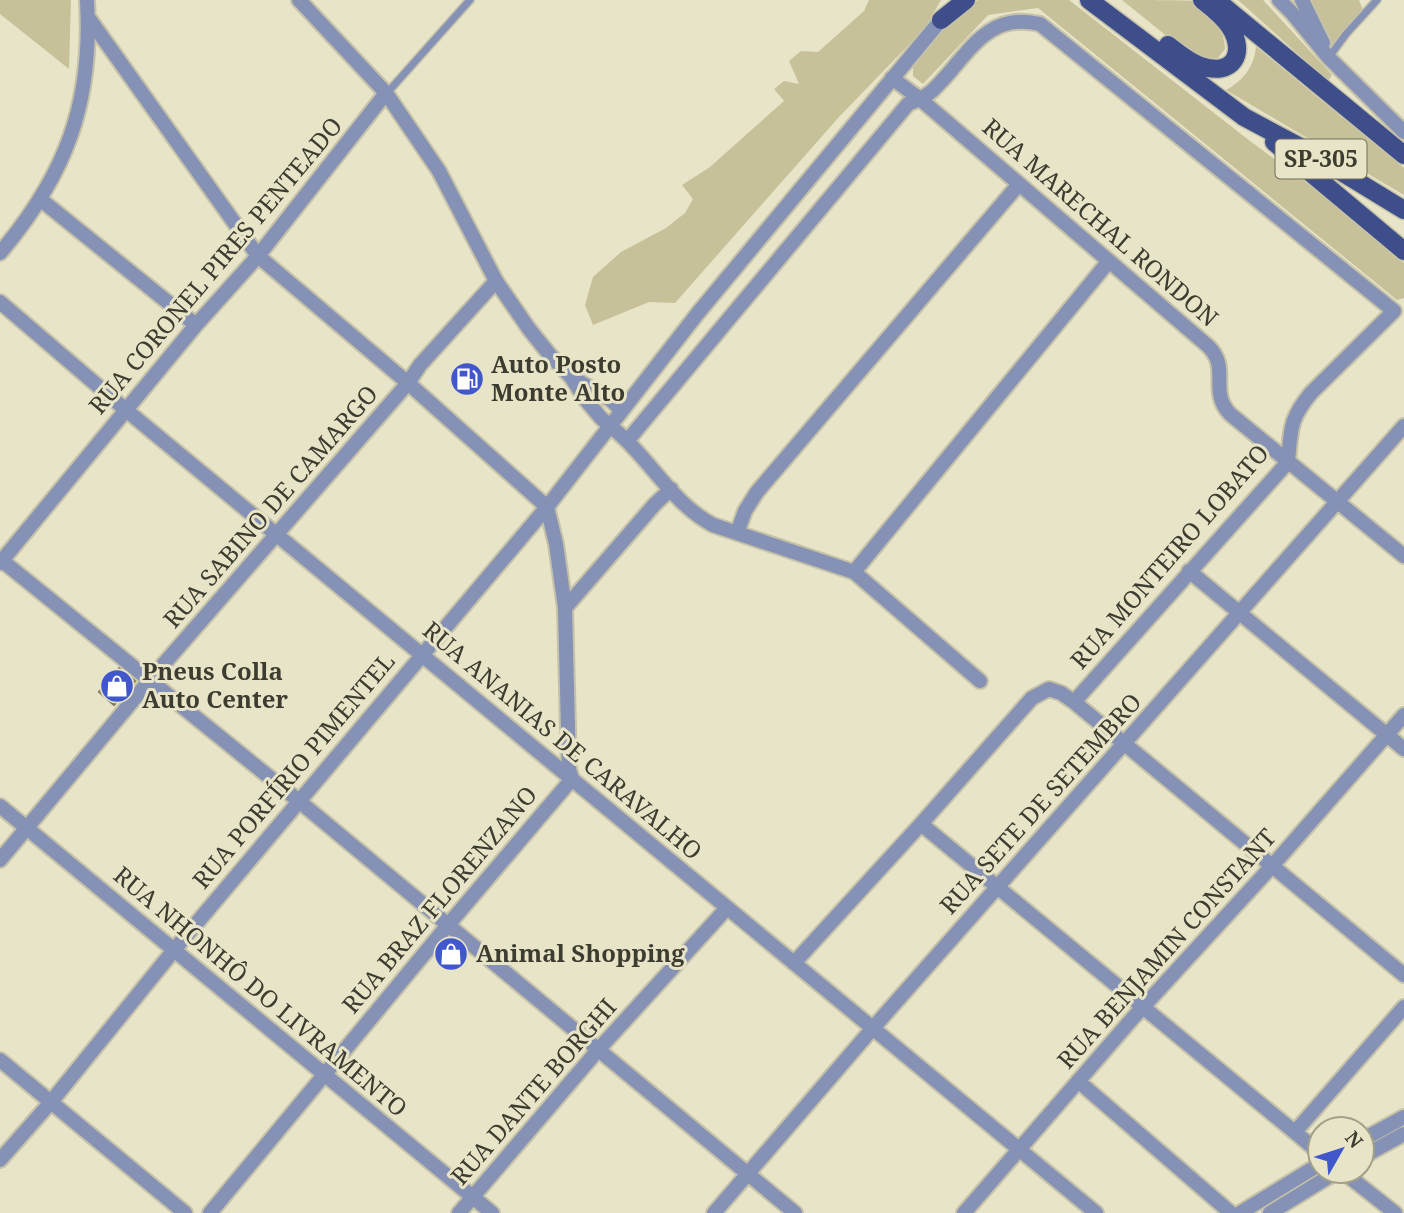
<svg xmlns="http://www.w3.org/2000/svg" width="1404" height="1213" viewBox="0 0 1404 1213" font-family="'Noto Serif',serif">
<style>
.green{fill:#c7c19a}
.building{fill:#a9a58a;stroke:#807b61;stroke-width:2}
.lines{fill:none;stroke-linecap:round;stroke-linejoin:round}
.service-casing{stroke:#c6c2a9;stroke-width:10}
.minor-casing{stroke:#c6c2a9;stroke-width:18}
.tertiary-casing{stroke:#c6c2a9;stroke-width:18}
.primary-casing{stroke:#c6c2a9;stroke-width:21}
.service{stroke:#8692b5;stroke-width:7}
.minor{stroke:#8692b5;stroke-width:14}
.tertiary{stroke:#8692b5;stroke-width:14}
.primary{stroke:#3d4e8b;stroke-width:18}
.labels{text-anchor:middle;stroke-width:6;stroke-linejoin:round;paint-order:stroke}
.shield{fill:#e8e4c7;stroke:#706e5d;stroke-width:2}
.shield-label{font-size:23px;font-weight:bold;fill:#3d3c30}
.street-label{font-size:24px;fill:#3d3c30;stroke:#e8e4c7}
.poi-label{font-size:24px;font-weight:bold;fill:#3d3c30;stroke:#e8e4c7;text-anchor:start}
</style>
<rect width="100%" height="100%" fill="#e8e4c7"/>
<path class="green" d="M0,0h71l-2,69 -69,-55z
M869,0h72l-16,28 -86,89 -164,186 -26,-1 -56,23 -8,-20 8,-28 28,-25 45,-24 19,-15 8,-14 -11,-14 28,-18 74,-66 -10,-12 10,-8 15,3 -10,-23 12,-10 17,1 46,-41z
M978,0h91l181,141 79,58 75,64v35l-7,2 -359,-292 -50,7 -65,69 -10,-8v-9l35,-44z
M1122,0c13,0 62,0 71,1 17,9 32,29 32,48l-7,9 -16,2 -18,-10z
M1238,0h25l69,75 -4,6z
M1310,0h49l4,10 -33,38z
M1256,47l148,121v27l-178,-105c17,-9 28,-23 30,-43z"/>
<path class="building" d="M121,666l15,14 -22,25 -15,-13z"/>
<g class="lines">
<g class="service-casing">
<path id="service" d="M1329,57l17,-23 31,-34
M387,93l83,-93"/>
</g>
<g class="minor-casing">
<path id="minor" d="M88,17l170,239 150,127 12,-18 76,-84
M892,78l28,21 288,247c23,22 0,45 22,68l174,142
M40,199l156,126
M0,253c66,-78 93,-150 87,-253
M610,426c38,29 61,77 103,99l141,47 126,109
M628,440l280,-336c8,-3 17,-7 24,-13 34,-31 52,-81 108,-67l354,287 -83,82c-22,27 -20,36 -23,69l-214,240
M737,533l8,-22 12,-19 262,-308
M0,563l196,-238 62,-69 128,-163
M1189,571l215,178
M854,572l255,-311
M565,608l90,-104 16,-15
M921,824l399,329
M794,963l127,-139 111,-126 17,-9 12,4 13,9 330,273
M873,1028l531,-602
M1078,1081l153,132
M1295,1132l109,-125
M1342,1171l53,42
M210,1213l238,-288 124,-146 -3,-10 -4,-161 -9,-64 -9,-37
M964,1213l168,-194 141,-154 131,-150"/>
</g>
<g class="tertiary-casing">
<path id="tertiary" d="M299,0l87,93 53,78 57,110 33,48 21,26 21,22 14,22 16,19 9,8
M1279,0l13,13 37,45 75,74
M1302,0l21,43
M0,302l126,108 970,803
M573,378l38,22 10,10
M0,559l300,243 495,411
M0,806l492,407
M0,860l149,-179 259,-298 139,124
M0,1060l185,153
M1362,1140l42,-23
M1362,1157l42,-23
M0,1160l51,-58 123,-152 373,-443 151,-194 243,-293
M459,1213l139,-163 129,-142
M714,1213l159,-185
M1240,1213l80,-49
M1270,1213l68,-42"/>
</g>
<g class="primary-casing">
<path id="primary" d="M1089,0l155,117 60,32 100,61
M1216,0l188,155
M941,20l25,-20
M1168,45c10,8 21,17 33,21 31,11 46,-12 29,-39 -7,-11 -18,-19 -28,-27
M1274,142l130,109"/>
</g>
<use href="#service" class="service"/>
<use href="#minor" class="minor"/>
<use href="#tertiary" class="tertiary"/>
<use href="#primary" class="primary"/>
</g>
<defs>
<g id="fuel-disc" transform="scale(1.75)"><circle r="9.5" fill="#4058cb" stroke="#e8e4c7"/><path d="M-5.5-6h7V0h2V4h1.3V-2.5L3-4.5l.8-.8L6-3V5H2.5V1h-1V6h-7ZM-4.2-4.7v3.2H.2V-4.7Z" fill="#fff"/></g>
<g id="shop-disc" transform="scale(1.75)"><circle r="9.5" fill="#4058cb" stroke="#e8e4c7"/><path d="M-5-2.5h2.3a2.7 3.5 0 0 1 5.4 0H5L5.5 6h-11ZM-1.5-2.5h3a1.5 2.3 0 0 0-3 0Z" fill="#fff"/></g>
</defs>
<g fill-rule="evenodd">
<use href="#fuel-disc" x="467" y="379"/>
<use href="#shop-disc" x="117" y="686"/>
<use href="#shop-disc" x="451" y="954"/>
</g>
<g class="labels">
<rect class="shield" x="1275.5" y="139.5" width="91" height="39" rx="5"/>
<g class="shield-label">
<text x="1321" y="167">SP-305</text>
</g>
<g class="street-label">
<text transform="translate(1100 223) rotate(41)" y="8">RUA MARECHAL RONDON</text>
<text transform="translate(216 266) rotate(-50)" y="8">RUA CORONEL PIRES PENTEADO</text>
<text transform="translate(271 507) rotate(-49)" y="8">RUA SABINO DE CAMARGO</text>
<text transform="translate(1170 557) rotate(-49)" y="8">RUA MONTEIRO LOBATO</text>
<text transform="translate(562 741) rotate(40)" y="8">RUA ANANIAS DE CARAVALHO</text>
<text transform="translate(294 771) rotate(-50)" y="8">RUA PORFÍRIO PIMENTEL</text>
<text transform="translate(1041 804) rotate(-48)" y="8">RUA SETE DE SETEMBRO</text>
<text transform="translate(440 900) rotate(-50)" y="8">RUA BRAZ FLORENZANO</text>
<text transform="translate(1167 949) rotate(-48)" y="8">RUA BENJAMIN CONSTANT</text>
<text transform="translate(260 992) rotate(40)" y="8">RUA NHONHÔ DO LIVRAMENTO</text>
<text transform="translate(534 1092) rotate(-49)" y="8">RUA DANTE BORGHI</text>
</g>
<g class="poi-label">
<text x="491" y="373">Auto Posto<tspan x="491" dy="28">Monte Alto</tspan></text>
<text x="142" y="680">Pneus Colla<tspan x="142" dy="28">Auto Center</tspan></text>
<text x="476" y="962">Animal Shopping</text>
</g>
</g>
<g transform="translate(1341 1150) rotate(51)"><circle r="33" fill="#e8e4c7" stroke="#a4a18b" stroke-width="2"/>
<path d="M0-5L12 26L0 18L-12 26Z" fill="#4058cb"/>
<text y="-10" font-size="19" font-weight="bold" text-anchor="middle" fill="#3d3c30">N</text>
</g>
</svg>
